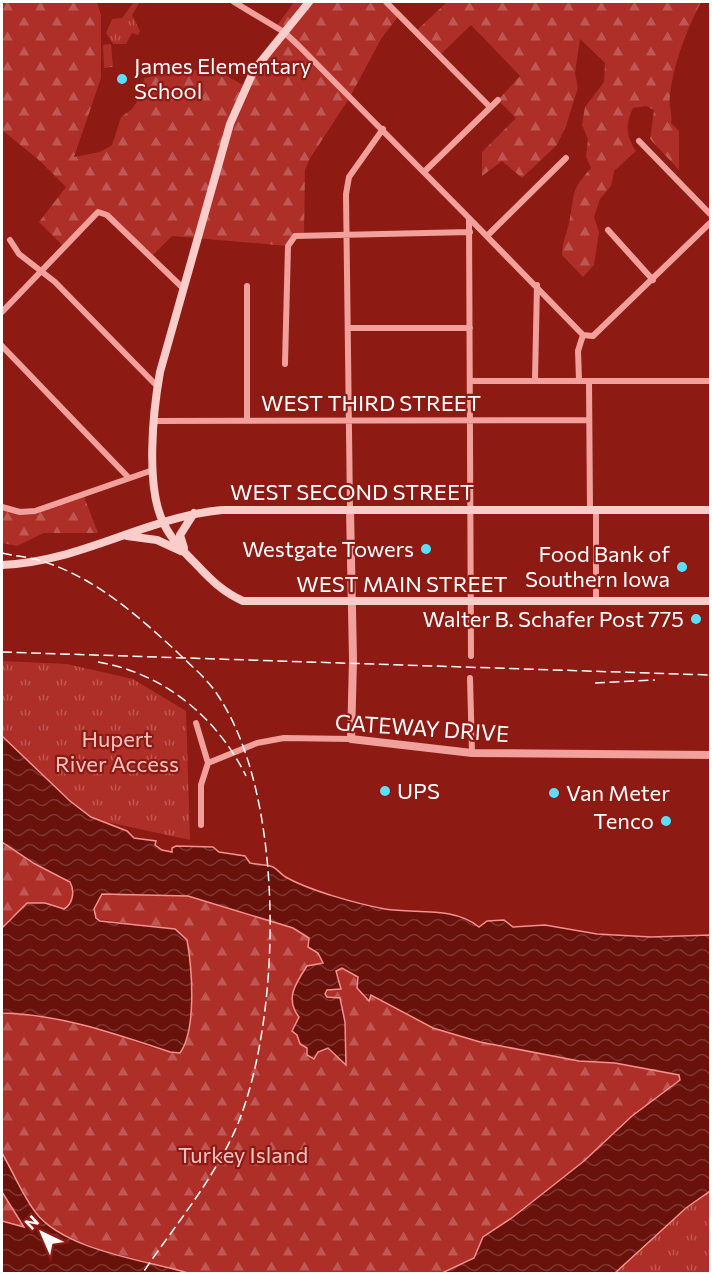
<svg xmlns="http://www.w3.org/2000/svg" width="712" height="1275" viewBox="0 0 712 1275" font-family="Commissioner,sans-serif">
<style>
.forest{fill:url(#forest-firs)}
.park{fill:url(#park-tufts)}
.water{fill:url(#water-waves);stroke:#f4918e;stroke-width:1.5}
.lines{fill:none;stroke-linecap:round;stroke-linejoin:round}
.minor{stroke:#f1a09c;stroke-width:6}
.tertiary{stroke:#f1a09c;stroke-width:8}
.secondary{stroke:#fbcdca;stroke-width:8}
.rail{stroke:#fff;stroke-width:1.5;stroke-dasharray:10 4.5;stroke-linecap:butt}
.poi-dot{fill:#5cdeff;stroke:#8d1a13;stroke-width:2}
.labels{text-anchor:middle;stroke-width:4.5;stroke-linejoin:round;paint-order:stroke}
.poi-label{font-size:22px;fill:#fff;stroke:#8d1a13;text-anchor:end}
.street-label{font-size:22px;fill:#fff;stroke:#8d1a13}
.park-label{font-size:22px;fill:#fcc5c3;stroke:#8d1a13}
</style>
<defs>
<pattern id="forest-firs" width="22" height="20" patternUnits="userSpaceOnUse" patternTransform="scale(1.5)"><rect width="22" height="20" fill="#ae2e28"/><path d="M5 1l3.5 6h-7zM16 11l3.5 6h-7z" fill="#be5853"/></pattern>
<pattern id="park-tufts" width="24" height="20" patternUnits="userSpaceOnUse" patternTransform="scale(1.5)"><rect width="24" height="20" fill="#ae2e28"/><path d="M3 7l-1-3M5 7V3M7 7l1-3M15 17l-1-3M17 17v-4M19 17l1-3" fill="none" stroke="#be5853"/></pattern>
<pattern id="water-waves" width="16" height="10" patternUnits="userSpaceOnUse" patternTransform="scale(1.5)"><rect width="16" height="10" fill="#69120c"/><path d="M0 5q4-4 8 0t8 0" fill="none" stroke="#803630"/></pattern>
</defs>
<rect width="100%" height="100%" fill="#8d1a13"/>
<path class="forest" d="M2,2h95l4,13v63l-27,79 26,-5 12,-7 9,-28 11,-8 8,-12 4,-19 48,-9 12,4 12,-3 29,16 38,-54 -7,-5 18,-25h92l14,12 -19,25 -31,58 -41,63 -4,10 -1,65 -9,1 -7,10 -116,-10 -21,21 -44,-42 -9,-3 -35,34 -24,-24 27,-35 -26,-26 -38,-31z
M447,2h254c-14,27 -28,63 -31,94 -2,9 3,17 1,27l8,8v39l-29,-31 4,-29 -8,-4 -13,2c-8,17 -7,28 3,43l-22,20 -3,15 -11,13 -6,18 5,15 -5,33 -11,12 -21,-22c0,-14 6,-24 8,-37 5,-28 1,-27 21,-50l-5,-11 2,-18 -6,-14 3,-18 19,-25 1,-19 -25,-24 -5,34 3,15 -12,38 -9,19 -35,33 -20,-17 -20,15v-24l34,-34 -18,-18 22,-24 -49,-51 -31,30 -24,-24z
M83,494l15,39h-54l-27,13 -15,-3v-36c32,8 50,-2 81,-13z
M2,842l33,22 35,18c5,9 4,22 -6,27l-19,-6 -34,14 -9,11z
M122,893l66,3 105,32 16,10 14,22c-6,29 -32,53 -23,84l7,5 7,10 4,-7 10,-4 18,16 -1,-18 -20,-52 15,-14 -4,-10 6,-2 16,9 12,24v-6l63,33 47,14 99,19 36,2 64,12 1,5 -48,36 -48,45 -71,56 -30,20 -9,21 -32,15h-254l-90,-24 -43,-18 -22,-22 -31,-56v-140c32,1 69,7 100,16 25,8 54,25 80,22l3,-6 7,-48 -5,-57 -12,-11 -78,-10 -3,-10 8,-15z
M2,1192l21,33 2,2 -23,-6z"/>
<path class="park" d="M134,2h6l-8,13 8,16 -2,4 -6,-2 -6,11h-13l-7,-11 6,-14 10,-1z
M111,44l2,23 -9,1 -1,-23z
M2,661l65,3 66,15 53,32 4,129 -97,-21 -67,-48 -24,-26z
M710,1191v82l-95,1 71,-66z"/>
<path class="water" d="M2,736l68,65 21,16 36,14 7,7 22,3 -1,4 7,5 10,2v-4l4,-2 37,1 6,5 26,4 5,7c7,2 17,1 23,4 4,2 7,6 11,9 23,14 74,28 101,33 31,5 69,-3 94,18l8,-6 17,-1 9,7 32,-2 52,9 54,3 59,-2v256l-24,17 -71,65h-173l32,-15 9,-21 30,-20 71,-56 48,-45 48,-36 -1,-5 -64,-12 -36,-2 -99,-19 -47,-14 -62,-33 -2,6 -12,-13 1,-11 -16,-9 -6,3 5,18 -14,1 -2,4 2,3 13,1 5,24 1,43 -18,-17 -10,4 -4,7 -7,-4v-7l-7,-4 -3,-9 -5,-4 7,-14c-14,-18 -4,-33 8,-51l16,-3 -5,-10 -10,-6 1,-9 -16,-10 -105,-32 -86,-2 -8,15 2,9 4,3 75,8 12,11c5,28 10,89 -7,113l-10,-1c-54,-18 -111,-38 -168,-39v-85l25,-25h18l19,6c9,-5 11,-18 6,-27l-35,-18 -33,-22z
M2,1153c11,19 21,43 34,60 29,37 108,47 152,60h-186v-52l22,6 -22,-35z"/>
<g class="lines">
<path class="minor" d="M234,2l50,30 14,13 171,173 2,438
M386,2l104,105
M639,141l71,73
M425,171l73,-71
M469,218l114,117
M608,230l45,50
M488,235l78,-77
M10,240l9,14 36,28 102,104
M2,312l96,-100 9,3 77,74
M349,328h121
M583,335l10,1 117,-113
M2,346l127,132
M285,364l3,-118 7,-10 175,-4
M535,379l2,-94
M579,380l-1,-29 5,-16
M470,381h240
M589,381l1,129
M154,421l435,-1
M247,421v-135
M2,507l18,5 15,-1 118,-41
M350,509l-4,-315 3,-17 34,-48
M596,602v-91
M470,678l2,75
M196,723l12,40
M208,763l49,-20 27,-5 67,1
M201,825v-40l7,-22"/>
<path class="tertiary" d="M350,509l3,151 -2,79 121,14 238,2"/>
<path class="secondary" d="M309,2l-55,68 -24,54 -70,248c-7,39 -15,116 4,152 7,15 20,28 32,40 15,16 27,28 47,37h467
M127,536l30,4 24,11
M184,548l-4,-13 14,-22
M2,565c76,-2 144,-48 220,-55h488"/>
<path class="rail" d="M2,553c13,3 27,4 40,8 53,17 94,53 134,90 15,15 32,28 43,46 66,101 63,314 20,424 -22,55 -64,104 -97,153
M2,652l708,23
M98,662c65,11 119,55 148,114
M595,683l60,-3"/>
</g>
<g class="poi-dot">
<circle cx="122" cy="79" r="6"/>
<circle cx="426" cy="549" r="6"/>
<circle cx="682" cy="567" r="6"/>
<circle cx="696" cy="619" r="6"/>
<circle cx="385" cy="791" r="6"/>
<circle cx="554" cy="793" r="6"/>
<circle cx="666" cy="821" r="6"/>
</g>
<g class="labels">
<g class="poi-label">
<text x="134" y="74" text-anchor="start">James Elementary<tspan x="134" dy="25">School</tspan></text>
<text x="414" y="557">Westgate Towers</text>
<text x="670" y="562">Food Bank of<tspan x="670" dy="25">Southern Iowa</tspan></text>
<text x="684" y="627">Walter B. Schafer Post 775</text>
<text x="397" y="799" text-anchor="start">UPS</text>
<text x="566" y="801" text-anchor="start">Van Meter</text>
<text x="654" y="829">Tenco</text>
</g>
<g class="street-label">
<text x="371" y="411">WEST THIRD STREET</text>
<text x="352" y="500">WEST SECOND STREET</text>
<text x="402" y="592">WEST MAIN STREET</text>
<text transform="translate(422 728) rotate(4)" y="8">GATEWAY DRIVE</text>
</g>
<g class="park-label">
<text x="117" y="747">Hupert<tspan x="117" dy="25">River Access</tspan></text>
<text x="243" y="1163">Turkey Island</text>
</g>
</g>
<rect width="712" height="1275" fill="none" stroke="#ffffff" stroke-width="6"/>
<g transform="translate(42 1233) rotate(316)" stroke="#8d1a13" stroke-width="4.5" paint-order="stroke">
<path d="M0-4.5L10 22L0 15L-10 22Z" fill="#ffffff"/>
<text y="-9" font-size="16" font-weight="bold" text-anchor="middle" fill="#ffffff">N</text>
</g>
</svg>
